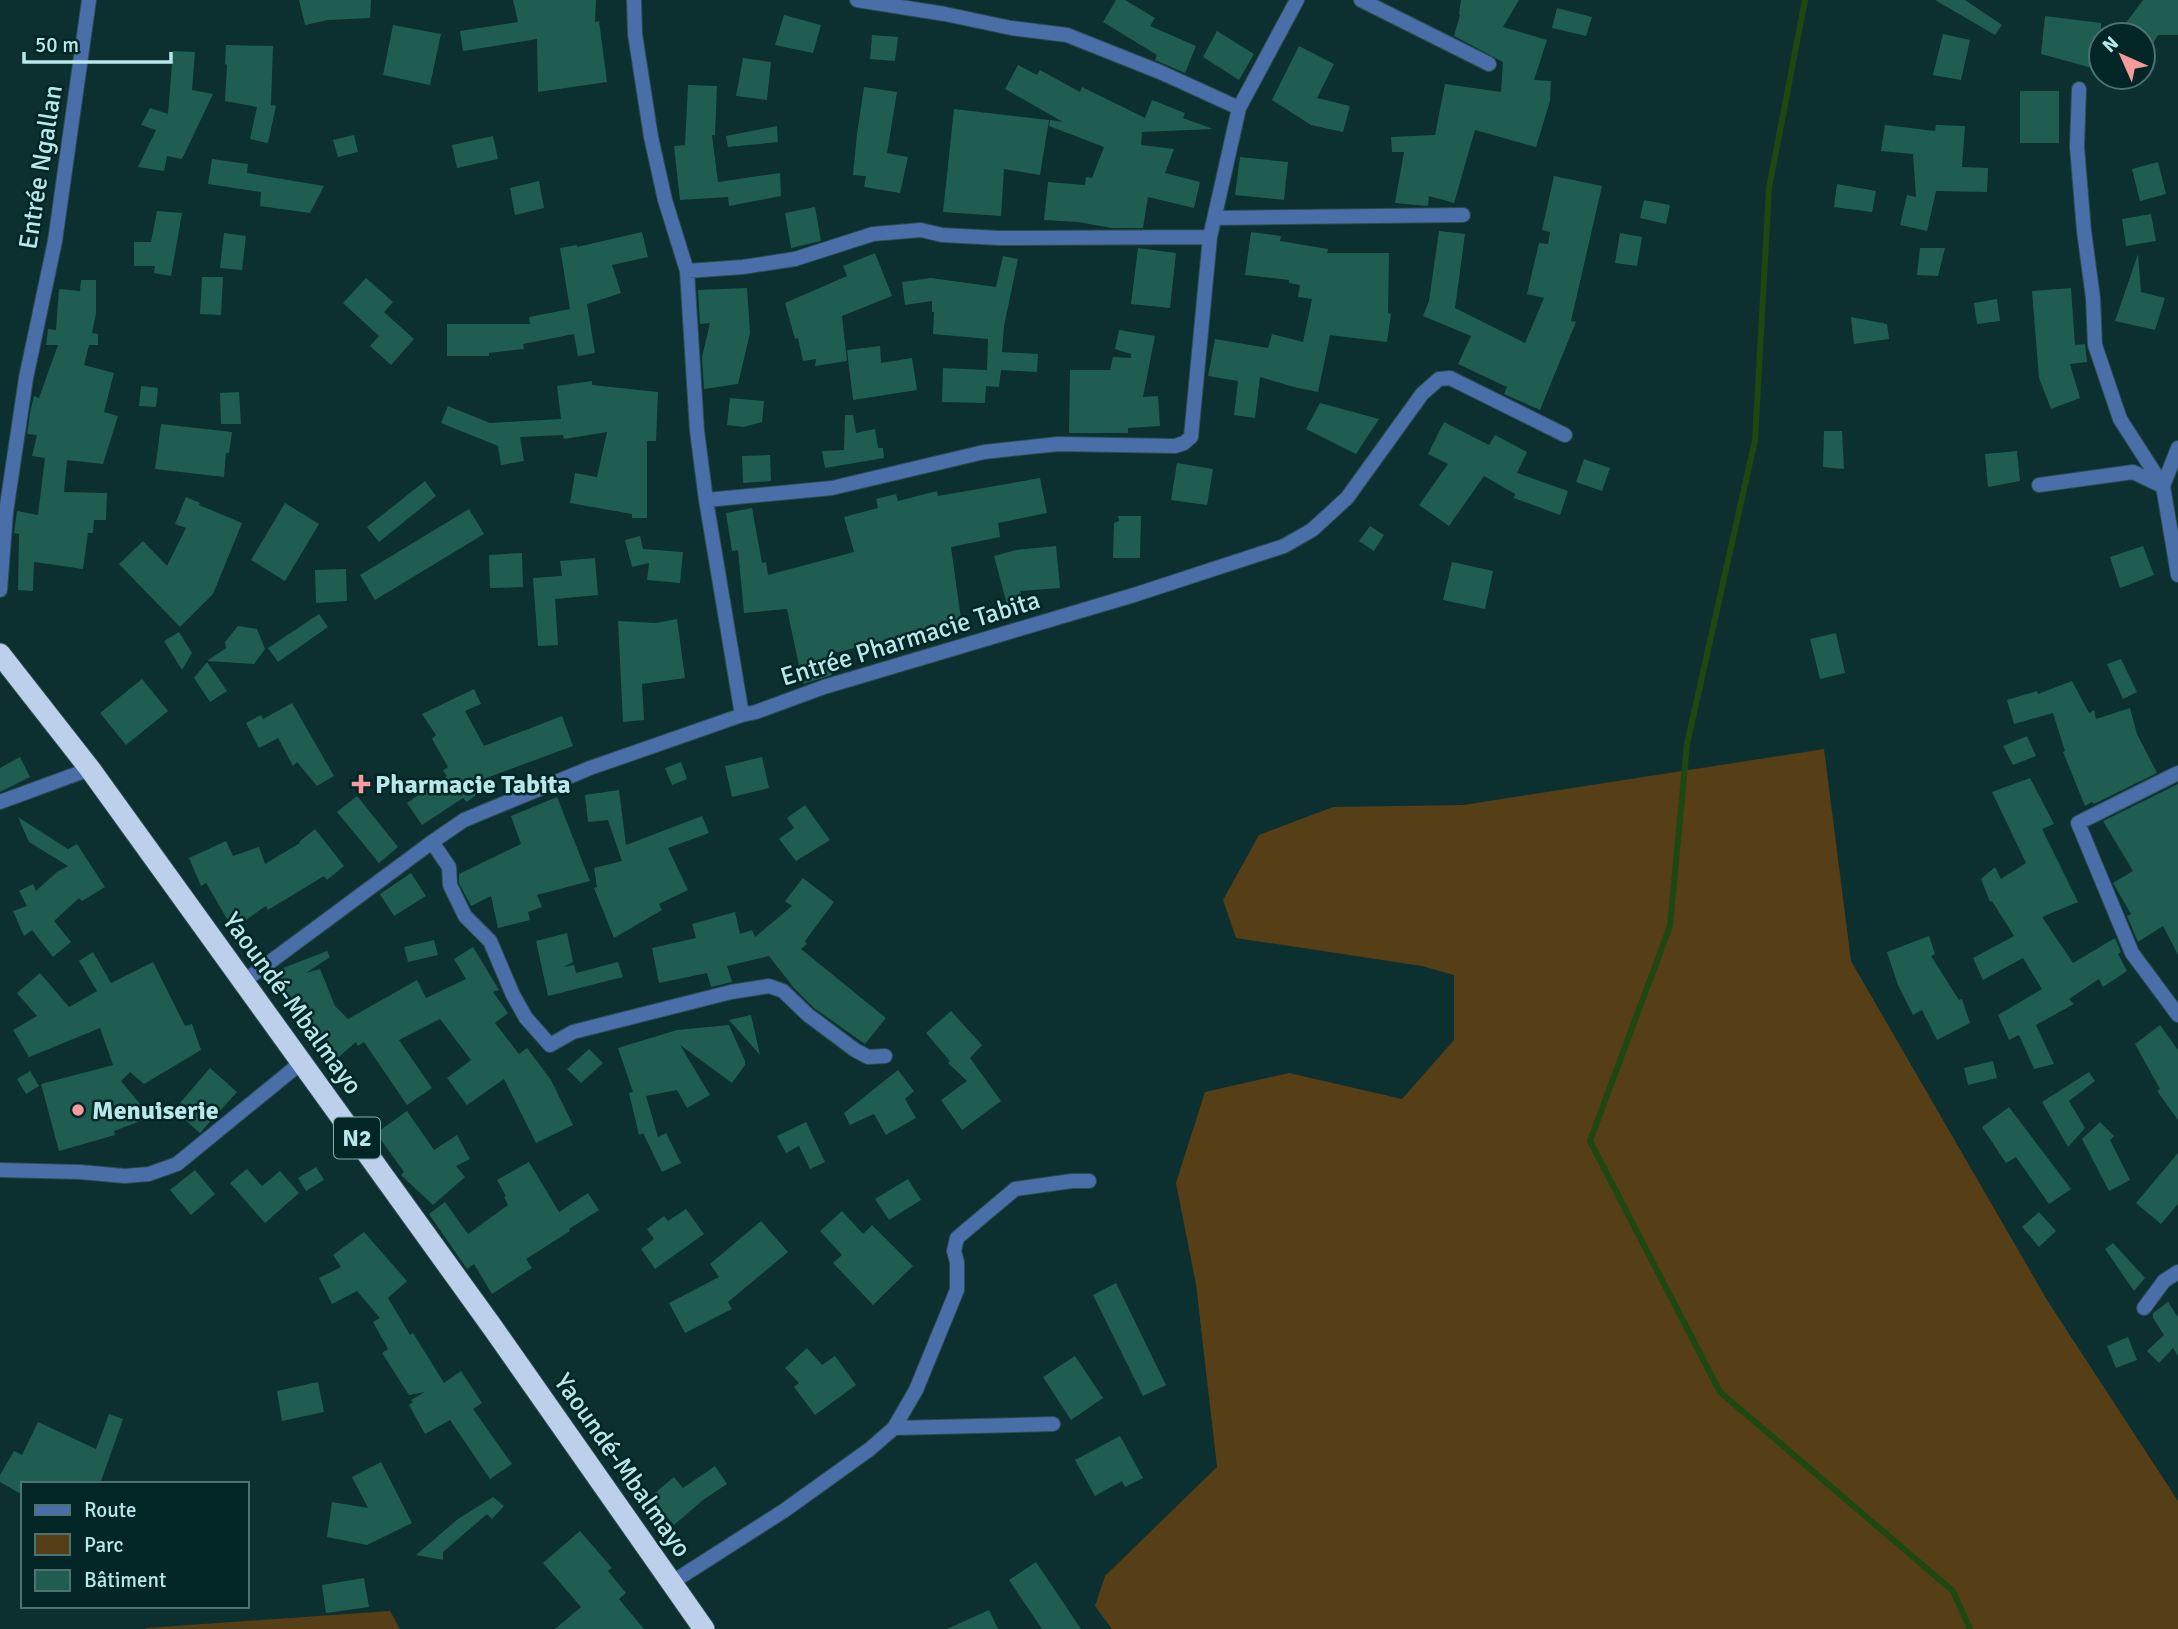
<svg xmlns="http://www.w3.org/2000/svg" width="2178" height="1629" viewBox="0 0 2178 1629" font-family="Signika,sans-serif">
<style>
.green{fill:#563f16}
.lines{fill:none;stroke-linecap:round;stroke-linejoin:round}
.stream{stroke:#1d480f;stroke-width:6}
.building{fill:#1f5d51}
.street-casing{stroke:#284d4e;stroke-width:16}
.highway-casing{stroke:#284d4e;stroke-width:23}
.street{stroke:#496ea8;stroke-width:14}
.highway{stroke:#bccfeb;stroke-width:21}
.poi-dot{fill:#f59b9c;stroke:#022526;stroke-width:2.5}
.labels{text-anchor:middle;stroke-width:5;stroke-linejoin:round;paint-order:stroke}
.shield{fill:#022526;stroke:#82aeaf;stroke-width:2}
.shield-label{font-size:24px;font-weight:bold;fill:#b9e8ea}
.street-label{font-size:26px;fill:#b9e8ea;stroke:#022526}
.poi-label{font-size:26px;font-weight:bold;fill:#b9e8ea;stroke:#022526;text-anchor:start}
</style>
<rect width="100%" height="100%" fill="#0c2f30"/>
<path class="green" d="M1824,749l27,212 196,339 131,201v128h-1066l-17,-23 10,-30 112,-109 -21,-183 -20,-101 29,-91 84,-19 113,26 52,-59v-65l-32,-9 -186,-28 -13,-38 36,-65 74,-28 130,-2z
M390,1611l10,18h-255l2,-1z"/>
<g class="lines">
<path class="stream" d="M1805,0l-36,188 -14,252 -68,304 -17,182 -80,215 130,251 233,199 17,38"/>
</g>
<path class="building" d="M299,0h72l-1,18 -42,2 -23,5z
M513,0h83l-1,22 4,-1 8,61 -69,10 -1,-53 -74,12 -3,-20 58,-9z
M1116,0h9l30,18 -5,8 46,20 -11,27 -30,-13 2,-5 -54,-33z
M1461,0h58l-16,27 44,13 -13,40 17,1 -1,20 -14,46 -61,-17 -21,73 -25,-7 -1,10 -33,-3 9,-51h-12l-1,-15 44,-2 10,-51 56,8 2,-30 -49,-26 6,-21 -1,-1z
M1935,0h30l37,25 -7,10z
M2143,0h35v35h-20l-15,25v-25h-26z
M1557,8l35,9 -6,19 -34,-8z
M784,15l37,10 -8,28 -38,-8z
M2045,16l56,7v34l-5,12 -55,-15z
M393,25l48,9 -11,51 -47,-10z
M1217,31l37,23 -15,26 -36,-23z
M1943,34l27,6 -9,40 -28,-5z
M872,35l26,2 -3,24 -25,-2z
M226,45l47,1 -2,59 5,1 -8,37 -18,-4 7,-32 -32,-6 2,-36 -2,-1z
M1299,46l35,18 -17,34 33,8 -7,26 -32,-7 -39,-25z
M173,51l22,1 -3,38 21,4 -31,65 -15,-3 -3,15 -26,-4 18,-37 -15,-5 9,-17 18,6z
M743,58l28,4 -4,38 -31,-4z
M1018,65l19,10 3,-5 40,22 2,-5 63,31 7,-18 33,13 -2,5 30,11 -71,3 -1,13 33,4 -9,24 35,9 -6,26 -46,-11 -5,31h-32l-33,-6 -34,-2 4,-38 37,3 1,-8 6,1 12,-31 -55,-21 1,-6 13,2 -58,-33z
M688,85l29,1 -2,49h-3l6,47 62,-9 1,23 -52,10 -1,-9 -48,3 -6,-54 11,-1z
M864,87l33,5 -10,61 21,4 -8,36 -36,-6 2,-11 -13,-1 4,-41z
M2020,91h39v52h-39z
M954,109l95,11 -9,55 -36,-6 -3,47 -58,-4z
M1885,125l50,6 1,-6 29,1 -3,41 26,1 -1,24 -51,-1 -9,40 -27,-6 7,-30 9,2 -3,-43 -32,-3z
M777,126l1,16 -50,5 -2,-11z
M354,135l4,17 -20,5 -5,-17z
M493,136l5,23 -41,9 -5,-23z
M1240,157l48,5 -4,38 -49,-5z
M212,159l36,5 -1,9 77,13 -14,27 -50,-7 1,-14 -53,-8z
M2158,162l8,32 -26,7 -8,-32z
M1554,176l48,10 -31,135 5,1 -36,88 -36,-16 3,-7 -49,-23 13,-28 -48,-20 6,-15 10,-70 26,3 -10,74 70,35 19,-45 -17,-4 12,-51 9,1 2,-12 -8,-2z
M539,181l5,27 -29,7 -5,-27z
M1837,184l39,7 -4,21 -38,-5z
M1644,200l26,5 -4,19 -26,-6z
M815,207l6,34 -30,7 -6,-35z
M157,211l25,2 -11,63 -17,-3 1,-7h-21v-24h17z
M2151,214l5,27 -30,5 -4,-27z
M642,232l6,25 -36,8 9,28 -34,11 8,49 -17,3 -4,-22 -51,10 1,5 -35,4v3h-42v-32h83l-1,-7 41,-8 -10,-61 17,-3v2z
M1251,232l30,4 -1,5 48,8 -1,4h62l-1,60 3,1 -4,28 -57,-7 -12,57 -24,-5 -34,-10 -5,41 -21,-3 4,-34 -30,-5 7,-37 53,9 4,-14 31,8 9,-43 -14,-2 2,-12 -11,-2v-3l-44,-5z
M224,233l22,3 -4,34 -22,-2z
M1620,233l22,4 -5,29 -22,-3z
M1138,248l38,5 -6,55 -39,-4z
M1920,248h25l-7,28 -21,-1z
M875,253l17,43 -50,20 5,45 -32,5 1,-7 -13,2 -5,-23 -3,1 -10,-36 62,-27 -4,-10z
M2138,254l3,38 24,6 -10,32 -40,-9z
M1003,256l15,3 -14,67 -2,26 36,2 -1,18 -36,-2 -2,17 -13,-1 -1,17 -43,-1 1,-34 44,2 1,-31 -55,-5 1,-22h-2v-11l-27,4 -3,-23 29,-4 65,9z
M202,277h21l-2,38 -21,-1z
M366,278l27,24 -9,10 30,27 -23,26 -21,-19 9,-10 -36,-33z
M81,280h15v33l-4,20 6,1v11h-9l-5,20 30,8 -10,39 14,4 -15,48 -36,-4 -3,32 43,1 -1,27h-12l-1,13h-5l-5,36 -49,-7 -1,29 -15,-1 1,-56 -5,-1 3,-22 21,4 7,-57 -13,-2 5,-21 -10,-1 4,-26 3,-12 5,2 19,-53h-12l2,-16 8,1 3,-41 21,2z
M747,288l3,45 -12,51 -34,5 -2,-32 8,-34 -10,1 -2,-34z
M2071,288l4,57 10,-1 2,18 -17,2 10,34 -29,11 -12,-31 -7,-87z
M1997,299l3,22 -23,3 -3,-21z
M1851,317l36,7 2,15 -35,5z
M1119,330l36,6 -12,61 15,-1 2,30 -32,2v5h-59l1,-63h40l3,-13 18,1v-4l-16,-5z
M880,346l1,17 31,-5 5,32 -64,10 -6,-50z
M592,381v4l66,7 -2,49h-9v77h-15v-4l-62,-11 5,-30 22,4 10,-45 -43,7 -1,-4 -43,2 4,24 -23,4 -3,-19 -57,-23 7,-17 42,17 71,-4 -4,-33z
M141,386l17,2 -2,19 -17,-1z
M239,392l2,32h-20l-1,-31z
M730,398l34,3 -2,21 -19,5 -16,-2z
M1320,403l59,16 -23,35 -50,-25z
M845,415h8l3,18 19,-4 3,19h5l1,10 -59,10 -3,-17 22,-1z
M1444,422l45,23 6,-10 32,17 -10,21 51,18 -8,24 -46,-17 1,-4 -31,-18 -35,50 -30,-21 29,-41 -20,-10z
M161,424l71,8 -3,21h-3l-2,24 -69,-8z
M1824,431h18l2,38 -21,-2z
M2017,451l3,30 -32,6 -3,-33z
M770,455l1,26 -28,2 -1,-27z
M1584,459l26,9 -8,23 -26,-9z
M1177,463l36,6 -6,36 -36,-5z
M1040,478l7,35 -49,10 2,14 -49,10 11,79 -25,4 2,8 -31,7 -3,-10 -78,20 5,20 -29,9 -16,-75 -43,4 -6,-63 -6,1 -6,-38 26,-5 10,55 4,-1 2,13 86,-23 -10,-35 34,-9 -2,-9 20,-5 2,7 39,-10 1,5z
M425,481l11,15 -57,46 -12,-15z
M186,497l14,6 -1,2 43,18 -29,71 -33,33 -61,-63 24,-23 24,25 19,-38 -11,-4z
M285,503l34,21 -34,57 -34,-21z
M469,509l15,25 -109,66 -15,-25z
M1118,516h23l-1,42h-27l1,-35 5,-2z
M1370,526l14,9 -10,16 -15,-10z
M640,536l3,13 40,3 -3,31 -33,-3 2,-17 -17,4 -7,-27z
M1056,546l4,42 -40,3 5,16 -16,5 -15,-56 22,-6z
M2143,546l11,29 -34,13 -10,-31z
M522,553l1,34 -33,1 -1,-33z
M595,558l3,37 -43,4 3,46 -20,1 -5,-68 29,-2 -2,-15z
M1452,562l41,9 -8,38 -42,-9z
M346,569l1,32 -31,2 -1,-33z
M319,614l9,13 -50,35 -10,-14z
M677,619l8,59 -43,6 2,36 -21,2 -5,-101 38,2z
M238,626l19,3 8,20 -11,15 -47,-3 19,-13 -1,-6z
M179,632l13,21 -10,17 -18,-29z
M1836,633l9,40 -25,6 -10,-40z
M2121,659l16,33 -14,7 -16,-35z
M207,662l20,29 -17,11 -16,-24z
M142,679l26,32 -42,34 -26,-32z
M2072,681l17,32 5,-3 2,9 34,-11 7,26 20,39 -63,31 -2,-2 -7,4 -22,-54 2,-1 -12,-38 -39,11 -7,-24 30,-9 1,3z
M474,689l7,15 -16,7 19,35 78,-30 11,30 -84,31 4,5 -26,20 -4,-4 -41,27 -15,-22 40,-27 -4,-5 5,-4 -16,-28 4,-4 -14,-21z
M292,703l42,73 -17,10 -20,-24 -4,4 -15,-28 -19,10 -13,-25 15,-8 2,4z
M2027,736l9,20 -23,9 -10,-19z
M20,757l10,20 -30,15v-24z
M762,757l7,31 -37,9 -7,-31z
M681,762l6,17 -15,6 -7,-17z
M2030,778l24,46 -12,5 36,73 -36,15 31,46 42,-25 6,14 -3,2 9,17 -24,16 -4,-8 -30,20 5,5 -38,21 18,39 -20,5 -15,-34 -10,5 -11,-25 44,-26 -19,-31 -40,22 -10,-22 41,-22 -22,-35 -2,1 -9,-23 14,-12 6,12 25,-16 -34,-71z
M2178,784v171l-15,-29 -25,16 -11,-26 4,-2 -18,-31 20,-12 -30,-50z
M619,790l7,55 76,-29 7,17 -41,15 20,42 -29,14 3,6 -48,28 -20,-50 3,-1 -3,-19 28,-7 -14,-41 -20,2 -3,-27z
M357,796l41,51 -19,16 -42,-51z
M557,797l33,84 -53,14 5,12 -14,5 2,8 -32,8 -7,-32 -20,10 -12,-23v-9l62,-30 -10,-28z
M805,805l25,35 -34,21 -17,-22 15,-11 -7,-10z
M18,817l50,32 9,-5 28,43 -23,14 -3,-3 -25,23 17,21 -18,15 -21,-27 -8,6 -11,-25 14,-5 -8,-15 14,-7 3,7 21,-19 11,-6 -39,-24z
M315,829l29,37 -17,14 -3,-4 -56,34 -2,-4 -33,23 -27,-46 -5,3 -12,-28 37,-17 7,15 26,-9 6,17 35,-21 -1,-1z
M411,873l15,23 -32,20 -14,-22z
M803,878l31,24 -29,39 2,3 -6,5 85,69 -21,26 -51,-36 -20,-20 -25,-32 -42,10 5,16 -21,5 -4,-14 -48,10 -7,-35 44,-10 -4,-14 43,-12 5,22 12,-4 3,7 37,-31 -7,-5z
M567,933l6,29 -9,5 10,-2 2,8 42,-11 5,15 -75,19 -12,-55z
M1929,936l6,18 -4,2 28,44 3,-1 8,24 -33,17 -15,-30 -9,5 -15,-30 -11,-33z
M434,940l4,15 -30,7 -4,-15z
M473,947l26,43 -6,2 15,21 -13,10 24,31 8,-6 24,32 22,45 -37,18 -32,-64 -37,26 -20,-27 24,-18 -31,-41 -41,21 33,48 -25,17 -43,-63 -6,4 -2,-4 -22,19 -16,-20 5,-4 -31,-31 -14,-36 49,-19 3,6 -24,16 14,-4 15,37 13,13 69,-39 9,18 40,-19 -12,-20z
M93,952l18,31 42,-21 32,64 7,-2 9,26 -57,34 -14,-12 -9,9 30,36 -37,14 1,4 -56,16 -18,-67 72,-19 -13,-37 -71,29 -16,-27 24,-14 -20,-23 23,-20 29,34 28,-16 -18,-30z
M951,1011l31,34 -12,13 31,43 -39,29 -21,-30 26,-19 -19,-18 2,-2 -24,-28z
M751,1015l9,40 -31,-35z
M729,1025l16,36v4l-13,18 -52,-38 30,50 -23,13 -10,-18 -31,6 12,41 8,-4 15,30 -19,9 -19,-39 -4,2 -10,-42 4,-1 -15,-44 59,-18z
M2160,1025l18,25v70l-21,-29 3,-2 -25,-45z
M589,1049l14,14 -22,20 -14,-14z
M1993,1061l4,17 -29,7 -4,-17z
M210,1068l27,24 -37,41 -26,-23z
M898,1070l16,21 -9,8 11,19 -30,17 -12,-21 -24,11 -6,-12z
M30,1071l9,15 -13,8 -9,-15z
M2089,1072l6,9 -26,20 16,27 -17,19 -26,-45z
M2009,1107l62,82 -22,15 -33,-47 -10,6 -24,-36z
M407,1111l27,39 23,-15 13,24 -14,7 9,11 -32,28 -32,-30 3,-3 -28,-39z
M806,1122l19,40 -15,7 -11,-23 -13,7 -9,-17z
M2100,1122l14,14 -4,4 20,40 -21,11 -27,-52z
M2178,1153v51l-17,20 -25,-21z
M529,1162l30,50 29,-19 11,17 -30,19 1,2 -44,28 6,9 -40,26 -18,-30 -7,5 -38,-55 16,-12 23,32 40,-29 -4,-8 2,-1 -9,-16z
M316,1167l8,13 -18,11 -8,-13z
M247,1169l15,17 18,-15 19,22 -34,30 -35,-40z
M195,1170l20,24 -24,21 -21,-25z
M908,1179l13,21 -32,20 -14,-21z
M686,1209l18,25 -49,35 -14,-20 13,-10 -7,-10 17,-13 4,5z
M842,1211l21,23 9,-9 41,41 -40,39 -40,-42 9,-8 -22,-24z
M2039,1212l17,19 -17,16 -17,-20z
M761,1221l27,31 -60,50 4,7 -47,24 -16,-30 50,-26 -9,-13z
M364,1232l43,49 -19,17 22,37 3,-2 31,50 17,-12 21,32 -9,6 39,55 -22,15 -40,-59 -25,14 -16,-29 4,-3 -2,-2 14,-8 -16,3 -27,-42 6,-4 -15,-27 7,-4 -23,-27 -25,13 -13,-26 22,-11 -8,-12z
M2113,1243l32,35 -11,13 -29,-42z
M1116,1283l50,102 -23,11 -50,-101z
M2168,1302l10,15v39l-5,-8 -14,15 -12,-12 17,-16 -11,-17v-5z
M2128,1337l9,23 -21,8 -9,-22z
M807,1348l15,17 13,-9 21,29 -41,30 -21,-28 5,-4 -14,-15z
M1075,1356l28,42 -32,22 -28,-43z
M318,1382l6,30 -42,9 -5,-30z
M109,1414l14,5 -23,65h-77l-2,10 -21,-12v-7l14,-24 8,4 16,-33 58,27z
M1120,1436l23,42 -18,9 -3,-6 -27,15 -20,-36z
M381,1462l31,61 -45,22 -40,-8 5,-35 36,6 -16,-31z
M715,1466l12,18 -24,16 -29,25 -24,-28 24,-20 9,11z
M493,1497l11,9 -12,13 -5,-5 -44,38v8l-27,-5 42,-36z
M580,1531l32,37 -4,3 18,22 -7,6 25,30h-89l26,-22 -38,-44z
M1036,1562l45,67h-39l-33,-49z
M364,1578l5,29 -43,6 -4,-28z
M989,1610l9,19h-51z"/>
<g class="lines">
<g class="street-casing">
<path id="street" d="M634,0l1,34 16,103 14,63 22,71 10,160 9,69 36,215
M857,0l88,14 66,14 56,7 93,37 79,36
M1361,0l128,64
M2079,89l-2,58 7,84 9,67 2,47 25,74 43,67
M1215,218l248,-3
M687,271l56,-4 52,-8 78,-25 48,-4 21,5 57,3 211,-1
M2178,448l-15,38 15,89
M2039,485l94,-13 29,14
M706,500l126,-12 152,-36 74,-8 117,2 9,-3 7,-6 19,-200 29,-129 58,-108
M0,590l6,-78 20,-134 29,-137 34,-241
M2178,773l-100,50 54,130 46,62
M0,802l90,-33
M432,842l17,25 1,18 15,31 25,25 23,54 13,23 24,27 23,-13 158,-40 38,-6 14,5 25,24 47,35 13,7 17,-1
M243,982l189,-140 32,-22 126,-52 152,-53 14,-3 68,-25 310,-92 150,-49 28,-16 35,-32 75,-104 17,-15 11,-1 115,57
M0,1170l80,2 45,4 24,-2 28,-10 125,-102
M2144,1308l20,-27 14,-9
M894,1428l159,-4
M671,1583l114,-73 85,-61 24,-21 22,-38 41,-100v-28l-3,-11 3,-13 58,-49 57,-8h17"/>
</g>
<g class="highway-casing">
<path id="highway" d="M0,654l90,115 403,559 211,301"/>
</g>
<use href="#street" class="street"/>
<use href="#highway" class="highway"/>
</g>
<g class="poi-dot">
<path d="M357.5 773.5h7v7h7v7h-7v7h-7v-7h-7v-7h7z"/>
<circle cx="78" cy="1110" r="7"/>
</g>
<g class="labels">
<rect class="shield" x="334" y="1117.5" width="46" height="41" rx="5"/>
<g class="shield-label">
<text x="357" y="1146">N2</text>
</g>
<g class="street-label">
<text transform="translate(40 167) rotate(-81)" y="9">Entrée Ngallan</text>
<text transform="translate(910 638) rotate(-17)" y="9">Entrée Pharmacie Tabita</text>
<text transform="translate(293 1003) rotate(54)" y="9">Yaoundé-Mbalmayo</text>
<text transform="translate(623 1465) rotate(55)" y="9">Yaoundé-Mbalmayo</text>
</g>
<g class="poi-label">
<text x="375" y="793">Pharmacie Tabita</text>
<text x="92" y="1119">Menuiserie</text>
</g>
</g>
<rect x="21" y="1482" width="228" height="126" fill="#022526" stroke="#4b7374" stroke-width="2"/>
<rect x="35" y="1505" width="35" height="10" fill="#496ea8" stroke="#4b7374" stroke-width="2"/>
<text x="84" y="1517" font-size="21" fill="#b9e8ea">Route</text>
<rect x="35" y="1534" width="35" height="21" fill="#563f16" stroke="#4b7374" stroke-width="2"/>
<text x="84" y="1552" font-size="21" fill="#b9e8ea">Parc</text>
<rect x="35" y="1570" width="35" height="21" fill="#1f5d51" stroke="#4b7374" stroke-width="2"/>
<text x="84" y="1587" font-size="21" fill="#b9e8ea">Bâtiment</text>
<g transform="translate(2122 56) rotate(315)"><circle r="33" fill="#022526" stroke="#4b7374" stroke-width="2"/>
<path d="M0-5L12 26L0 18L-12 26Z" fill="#f59b9c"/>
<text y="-10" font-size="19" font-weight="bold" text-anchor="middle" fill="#b9e8ea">N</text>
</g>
<path d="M24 52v10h147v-10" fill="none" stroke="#b9e8ea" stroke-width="3.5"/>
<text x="35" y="52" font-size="21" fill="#b9e8ea" stroke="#022526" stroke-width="5" paint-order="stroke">50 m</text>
</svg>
